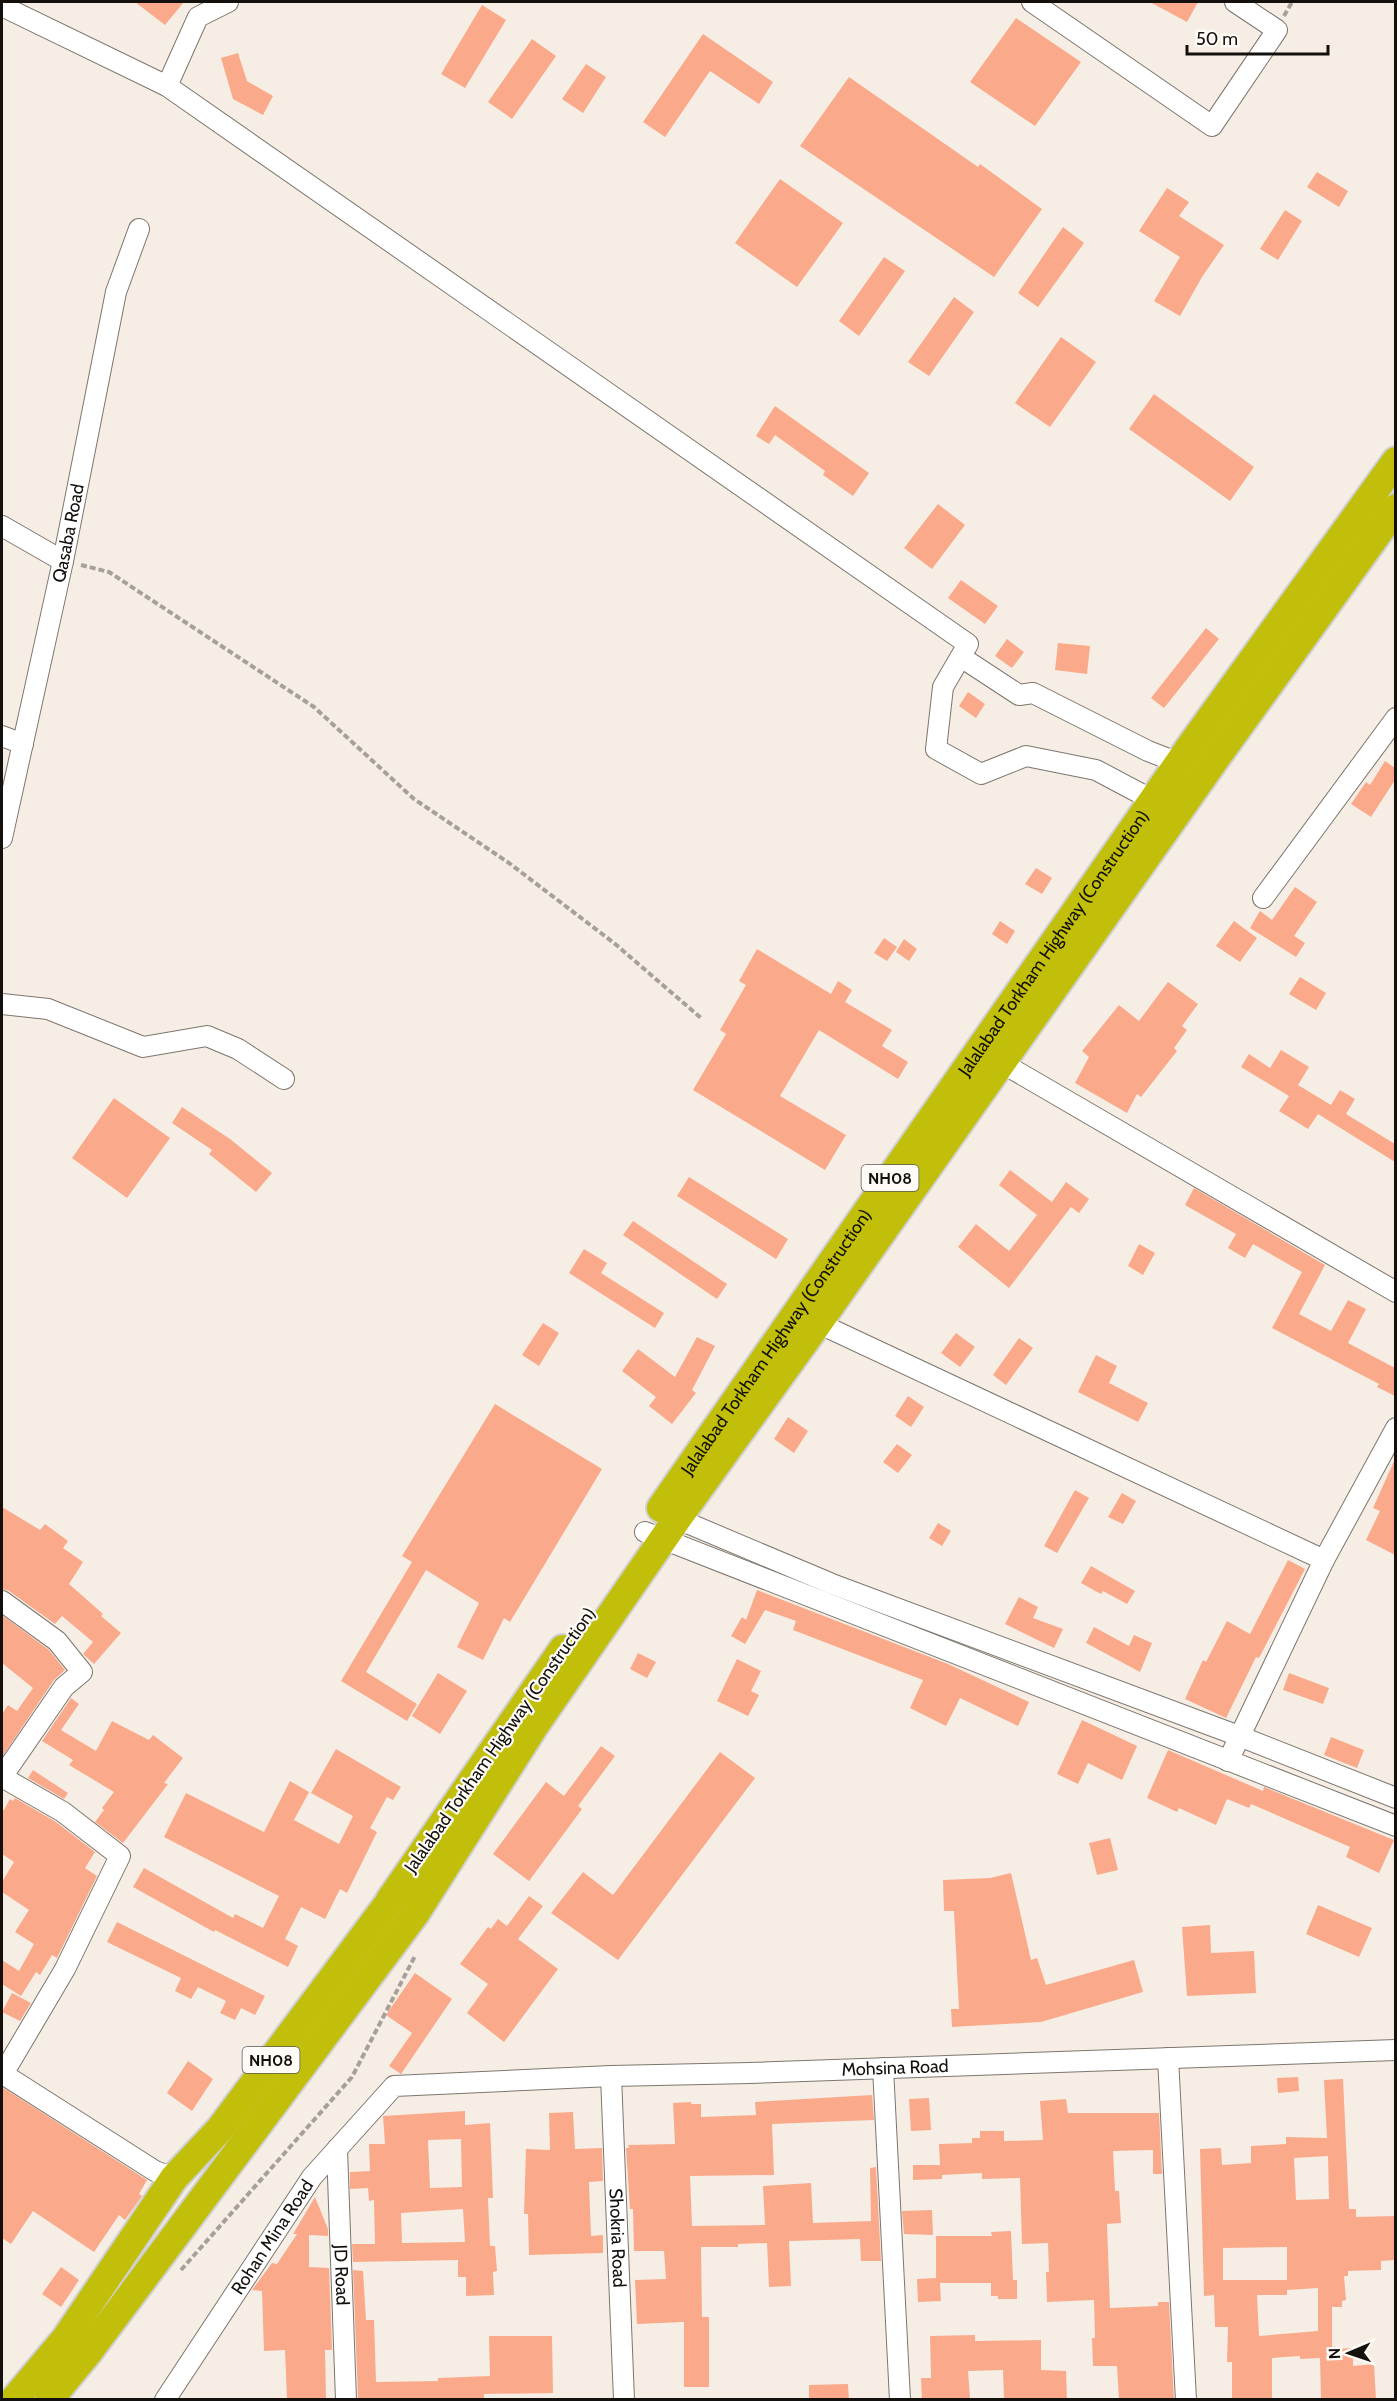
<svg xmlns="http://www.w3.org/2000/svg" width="1397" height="2401" viewBox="0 0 1397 2401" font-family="Cabin,sans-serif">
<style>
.building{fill:#faaa8b;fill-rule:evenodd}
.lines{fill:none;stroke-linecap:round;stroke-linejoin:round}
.minor-casing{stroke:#7d766e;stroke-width:22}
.highway-casing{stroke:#d0cfcf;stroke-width:32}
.path{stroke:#a6a098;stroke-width:4;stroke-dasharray:6 3;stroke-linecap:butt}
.minor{stroke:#fff;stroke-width:20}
.highway{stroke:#c2bf0b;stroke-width:28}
.labels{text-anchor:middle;stroke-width:4.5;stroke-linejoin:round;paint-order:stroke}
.shield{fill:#fffcf8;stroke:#5a5754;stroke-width:1.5}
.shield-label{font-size:16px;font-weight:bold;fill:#13100d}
.street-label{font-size:18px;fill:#13100d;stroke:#fffcf8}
</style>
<rect width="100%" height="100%" fill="#f6eee4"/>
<path class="building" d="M135,2h49l-19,23z
M1150,2h48l-11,20z
M482,5l24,15 -41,68 -24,-14z
M1016,18l65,44 -46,64 -65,-44z
M703,34l70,48 -14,22 -49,-33 -45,66 -22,-15z
M532,39l24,17 -44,63 -24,-17z
M238,53l9,28 26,15 -10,19 -30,-16 -12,-41z
M586,64l20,13 -23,36 -21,-14z
M849,77l129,90 2,-3 62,45 -48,68 -194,-131z
M1317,172l31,19 -9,16 -32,-20z
M780,179l63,44 -46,64 -62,-44z
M1167,188l22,14 -10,14 45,29 -22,32 -22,39 -26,-15 26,-44 -41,-26z
M1285,210l17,11 -24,39 -18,-11z
M1063,227l21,16 -46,64 -20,-14z
M884,257l21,14 -46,65 -20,-15z
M954,297l20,15 -45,64 -21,-14z
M1061,337l35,25 -46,65 -35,-24z
M1154,394l100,73 -24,34 -101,-72z
M775,406l94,67 -16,23 -30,-21 2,-4 -50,-36 -6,9 -13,-8z
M938,504l27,21 -33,44 -28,-21z
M961,580l37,26 -13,18 -37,-26z
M1206,628l13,11 -55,69 -13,-10z
M1007,639l17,13 -12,16 -17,-12z
M1058,643l32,3 -3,28 -32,-4z
M968,692l17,12 -9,14 -17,-12z
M1385,761l10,7v12l-24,37 -20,-13 15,-22 4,3z
M1036,868l16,10 -10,16 -17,-10z
M1295,887l22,15 -23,34 11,7 -9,14 -46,-29 10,-17 12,9z
M1000,921l15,10 -8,13 -15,-10z
M1234,921l23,17 -17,24 -24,-16z
M884,938l13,9 -10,14 -13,-8z
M904,939l13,10 -8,12 -13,-9z
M757,949l74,45 7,-13 14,9 -7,12 47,28 -10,16 26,16 -10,17 -79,-49 -39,66 66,39 -21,35 -132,-80 33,-56 -6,-4 26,-45 -7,-4z
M1300,977l26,16 -10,17 -27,-16z
M1168,982l30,22 -16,22 5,4 -13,18 3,3 -36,46 -4,-3 -10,19 -52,-30 14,-26 -7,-6 37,-46 20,16z
M1281,1050l28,17 -11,18 33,20 9,-15 15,9 -9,15 49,30v18l-77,-48 -10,15 -29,-18 10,-15 -48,-29 8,-13 21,14z
M114,1098l56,40 -43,60 -55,-40z
M182,1107l48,32 42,34 -16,19 -47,-38 3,-4 -40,-27z
M1010,1170l42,32 14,-20 23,17 -10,14 -8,-6 -62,81 -51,-41 18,-23 33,27 28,-36 -38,-30z
M689,1177l99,62 -12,20 -99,-63z
M1194,1188l131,77 -26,49 32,17 17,-31 18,9 -18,34 47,25v28l-18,-9 2,-3 -107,-56 30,-56 -49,-28 -8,14 -17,-10 8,-14 -51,-29z
M633,1221l94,63 -10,15 -94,-64z
M1139,1244l16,9 -12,22 -15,-9z
M584,1249l23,14 -6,10 63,40 -9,15 -86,-55z
M543,1323l16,10 -20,33 -17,-11z
M956,1333l19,14 -15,20 -19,-14z
M697,1337l18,9 -23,44 4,3 -24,31 -23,-18 7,-9 -34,-26 16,-22 37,28z
M1019,1338l14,10 -27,37 -13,-10z
M1096,1355l21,11 -8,17 39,20 -10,19 -60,-30z
M908,1396l16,11 -13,20 -16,-11z
M495,1404l107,65 -92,153 -6,-4 -21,42 -26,-13 22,-44 -53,-33 -60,102 51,32 -10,17 -66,-40 71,-119 -10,-6z
M788,1417l20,14 -14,22 -20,-14z
M897,1444l15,11 -14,18 -15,-11z
M1395,1459v96l-29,-15 14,-29 -7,-3z
M1075,1490l14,8 -32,55 -13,-7z
M1122,1493l14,8 -13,23 -15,-7z
M2,1507l38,23 5,-6 23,17 -5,7 20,14 -14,22 34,30 -2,2 20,17 -27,31 -11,-10 10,-12 -31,-26 -7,8 -46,-33 -7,-2z
M938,1523l13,8 -9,15 -13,-8z
M1288,1560l17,9 -46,89 -3,-1 -30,61 -41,-19 18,-39 3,2 21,-41 23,13z
M1091,1566l44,25 -8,13 -24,-13 -2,3 -20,-11z
M757,1590l191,74 81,38 -11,24 -58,-28 -14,28 -36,-18 13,-28 -130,-50 3,-9 -31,-11 -20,34 -14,-8 11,-19 4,3z
M1019,1597l19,10 -5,11 30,11 -9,19 -49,-24z
M2,1615l47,35 16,20 -11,10 -52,77v-43l6,-9 9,6 16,-23 -31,-25z
M1094,1627l35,19 5,-11 18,8 -12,29 -54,-29z
M638,1653l18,9 -9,16 -17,-9z
M737,1659l24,12 -10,20 8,4 -11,21 -31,-15z
M438,1673l29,18 -27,43 -28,-18z
M1289,1673l40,15 -6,16 -40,-14z
M71,1698l8,6 -18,26 35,21 16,-30 37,19 4,-5 30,23 -19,25 4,1 -45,59 -28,-21 9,-12 -2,-2 12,-16 -45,-27 4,-5 -31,-19z
M1082,1720l55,26 -15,34 -34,-17 -10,21 -21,-10z
M1331,1737l33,13 -7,18 -33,-13z
M601,1746l14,10 -37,50 4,3 -53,72 -36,-27 53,-72 18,14z
M336,1749l65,38 -8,13 -6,-3 -17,31 7,4 -30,61 -7,-4 -15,30 -24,-12 -16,32 13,7 -10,21 -73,-37 -1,2 -81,-45 11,-19 89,50 2,-4 28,14 16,-32 -115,-59 22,-44 78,39 26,-51 19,11 -15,28 45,24 14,-28 -42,-23z
M1168,1750l95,41 1,-4 130,53 -15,33 -33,-16 4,-10 -99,-43 -2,4 -22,-9 -11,26 -37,-17 -2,4 -30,-14z
M720,1752l35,26 -137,182 -67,-47 32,-41 30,23z
M33,1770l35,23 -4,6 -36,-21z
M15,1798l41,24 39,30 -10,16 12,8 -40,82 -5,-3 -12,20 -4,-3 -15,24 -19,-12v-24l17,11 15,-27 -19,-12 14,-22 -27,-18v-10l12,-20 -12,-8v-41l8,-14 3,2z
M1110,1838l8,32 -21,5 -8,-32z
M1011,1873l20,87 6,-2 9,27 88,-25 9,32 -102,30 -89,5 -1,-18h8l-5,-98h-10l-1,-31 47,-2z
M529,1896l14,10 -25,33 40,30 -54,73 -37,-29 21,-29 -28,-20 28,-37 3,2 7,-10 9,7z
M1318,1905l54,23 -13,29 -53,-23z
M117,1922l148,74 -10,19 -14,-7 -6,12 -15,-7 6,-12 -28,-14 -7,12 -16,-8 6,-13 -74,-36z
M1210,1925l1,28 43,-2 2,42 -69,3 -5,-69z
M415,1973l37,26 -51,75 -12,-8 23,-33 -26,-18z
M12,1993l19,10 -11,18 -18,-9z
M188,2061l25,18 -21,32 -25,-18z
M1298,2077l1,14 -21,2 -1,-15z
M1343,2079l6,130h7v8l39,-1v44l-14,1v9l-33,1v5h-4l2,24 -4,1v6h-10v40l3,-1v3l18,-1v18l21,-2 2,36 -55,-1 -1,-41 -20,1v-3l-28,2v42h-40v-38h-5l1,-35h-13l-1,-32 -10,1 -4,-147 21,-1 1,17 29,-2v-17l35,-2v-7l41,1 -3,-58zM1328,2156l1,43 -33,1 -2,-42zM1287,2247v33h-64v-32zM1318,2288v43l-59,5 -2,-41h30v-5z
M2,2087l145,93 -8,14 3,2 -17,24 -6,-5 -25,37 -61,-41 -22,33 -9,-6z
M872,2095l2,25 -102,4 2,51 -84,1 2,50 73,-1 -2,-39 48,-3 2,40 58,-2 -1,-53 6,-1 5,94h-20l-1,-22 -71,2 2,45 -22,1 -2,-44 -29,1v3h-37l1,70h7v70h-25v-65l-47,2 -2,-44 31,-1 -2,-28h-30l-1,-42h-3l-4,-61h3l-1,-3 47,-1 -2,-41 18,-1v2h10v13l55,-2 -1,-13z
M929,2098l2,32 -20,1 -2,-32z
M1066,2099l2,14h91l3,61h-9v-24l-40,1 2,40h4l2,32 -14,1 3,84 48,-2v-4h11l5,98h-55l-2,-34h-24l-1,-28h3l-1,-38 -47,2 -1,-30h3l-1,-29 -26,1 -2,-66 -38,1v-6l-40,2v4l-29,1v-15h27l-1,-21 33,-1v-5h8v-7h24v10l39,-1 -3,-39z
M465,2111v14l25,-2 3,75h-5l2,48h5l2,25 -4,1 1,23 -28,1v-19h-8v-17l-105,2 -1,-18h23l-1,-44 -5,1 -1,-13 -18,1v-17l20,-1 -1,-27h16l-2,-28zM461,2139l1,48 -32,1 -2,-48zM463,2209l2,33 -63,1 -1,-30z
M573,2112l2,37 27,-1 1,33 -14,1 2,54 12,-1v18l-74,2 -1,-41h-4l2,-65 24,1 -1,-37z
M315,2197l13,32v7l-19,-1v32l20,1 3,82h-7l1,48 -39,1 -2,-49 -21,1 -2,-60 -10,-1 20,-27 5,1 20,-30h-4z
M932,2210l1,25 -29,-1 -2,-23z
M1011,2231l2,49h4v19h-19v-3h-7v-13h-51l1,18 -23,1 -1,-23 19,-1v-42h56l-1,-4z
M61,2267l18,13 -18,27 -19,-13z
M353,2270l10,1 3,49h8l2,62 62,-1v-3l52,-2 -1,-40h63l1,57 -69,1v5l-10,1 -116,-2z
M975,2335v6l66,-1v30l25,1 1,29h-63l-1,-30 -35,1 2,27 -48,2 -1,-22h10l-1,-42z
M848,2384l1,16h-40v-15z"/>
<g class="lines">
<g class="minor-casing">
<g id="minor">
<path d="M1032,2l180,124 65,-96 -42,-28"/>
<path d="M2,6l165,80 801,558 -25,43 -7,62 45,25 45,-18 70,14 66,35"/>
<path d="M167,86l31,-69 30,-15"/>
<path d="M2,526l61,35"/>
<path d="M961,657l58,38 14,-2 115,58 31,12"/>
<path d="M2,736l21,8"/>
<path id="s1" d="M2,838l61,-277 53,-269 23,-63"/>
<path d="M1263,898l133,-180"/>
<path d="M2,1004l46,5 95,38 64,-11 31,13 46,30"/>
<path d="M1002,1063l394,229"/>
<path d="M818,1323l506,237 -96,201"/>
<path d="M666,1514l166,70 407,152 157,62"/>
<path d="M645,1532l751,294"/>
<path d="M1324,1560l72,-132"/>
<path d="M2,1601l55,40 25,31 -18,15 -62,90 61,35 57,44 -55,113 -62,105 152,97 19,7"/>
<path d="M1168,2058l18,342"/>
<path d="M883,2068l17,332"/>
<path id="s2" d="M611,2076l13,324"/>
<path id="s3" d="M337,2149l9,251"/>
<path id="s4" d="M165,2400l147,-223 82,-91 217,-10 139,-3 646,-23"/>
</g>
</g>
<g class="highway-casing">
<g id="highway">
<path id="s5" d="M661,1508l531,-764 204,-283"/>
<path d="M390,1900l173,-251"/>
<path d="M14,2400l52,-62 108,-160 46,-49 182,-244"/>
<path d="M49,2400l41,-50 325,-436 120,-189 142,-206 141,-196 398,-565 180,-250"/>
</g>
</g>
<path class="path" d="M1284,16l8,-14
M81,565l28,7 205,135 100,92 95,64 105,80 87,75
M181,2270l171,-193 63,-121"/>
<use href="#minor" class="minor"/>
<use href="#highway" class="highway"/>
</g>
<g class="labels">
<g class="shield">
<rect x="861.5" y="1165" width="57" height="26" rx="4.5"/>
<rect x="242.5" y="2047" width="57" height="26" rx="4.5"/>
</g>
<g class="shield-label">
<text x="890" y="1184">NH08</text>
<text x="271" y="2066">NH08</text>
</g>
<g class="street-label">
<text dy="6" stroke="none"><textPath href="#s1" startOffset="312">Qasaba Road</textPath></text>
<text dy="6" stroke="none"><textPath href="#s5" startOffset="688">Jalalabad Torkham Highway (Construction)</textPath></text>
<text dy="6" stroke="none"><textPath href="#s5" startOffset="202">Jalalabad Torkham Highway (Construction)</textPath></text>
<text transform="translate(500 1740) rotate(-55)" y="6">Jalalabad Torkham Highway (Construction)</text>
<text dy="6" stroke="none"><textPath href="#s4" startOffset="891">Mohsina Road</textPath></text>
<text dy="6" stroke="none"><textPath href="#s4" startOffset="195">Rohan Mina Road</textPath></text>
<text dy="6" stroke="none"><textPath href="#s2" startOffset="162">Shokria Road</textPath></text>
<text dy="6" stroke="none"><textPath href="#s3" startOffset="126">JD Road</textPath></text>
</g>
</g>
<rect width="1397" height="2401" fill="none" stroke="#13100d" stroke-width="6"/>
<g transform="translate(1349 2353) rotate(268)" stroke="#fffcf8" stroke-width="4.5" paint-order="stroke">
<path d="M0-4.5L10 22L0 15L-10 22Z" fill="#13100d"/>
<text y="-9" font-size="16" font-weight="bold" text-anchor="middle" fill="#13100d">N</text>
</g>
<path d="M1187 45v9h141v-9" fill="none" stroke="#13100d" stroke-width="3"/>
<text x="1196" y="45" font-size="18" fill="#13100d" stroke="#fffcf8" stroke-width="4.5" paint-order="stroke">50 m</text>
</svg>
